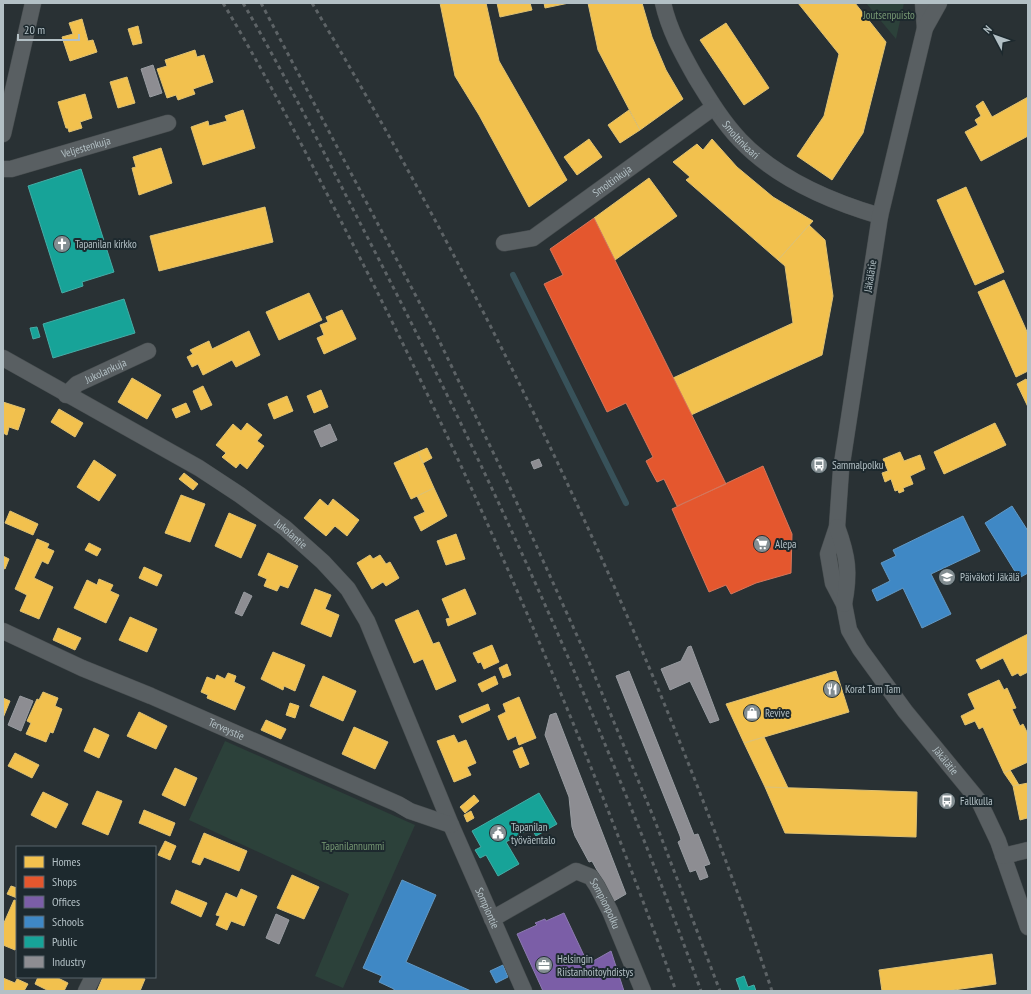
<svg xmlns="http://www.w3.org/2000/svg" width="1031" height="994" viewBox="0 0 1031 994" font-family="'PT Sans Narrow',sans-serif">
<style>
.green{fill:#2c413a}
.homes{fill:#f2c14e;stroke:#dfc172}
.shops{fill:#e4572e;stroke:#d5765b}
.offices{fill:#7b5ea7;stroke:#8c7bb0}
.schools{fill:#3f88c5;stroke:#6299c5}
.public{fill:#17a398;stroke:#46aca6}
.industry{fill:#8d8d92;stroke:#989ca1}
.lines{fill:none;stroke-linecap:round;stroke-linejoin:round}
.stream{stroke:#38525a;stroke-width:6}
.minor-casing{stroke:#474d4f;stroke-width:17}
.minor{stroke:#595f62;stroke-width:16}
.rail{stroke:#5d6366;stroke-width:3;stroke-dasharray:4 4;stroke-linecap:butt}
.labels{text-anchor:middle;stroke-width:4;stroke-linejoin:round;paint-order:stroke}
.park-label{font-size:11px;fill:#779973;stroke:#1d292e}
.street-label{font-size:11px;fill:#b3c0c5;stroke:#1d292e}
.poi-label{font-size:11px;fill:#b3c0c5;stroke:#1d292e;text-anchor:start}
</style>
<rect width="100%" height="100%" fill="#293134"/>
<path class="green" d="M866,3h38l-8,36z
M225,741l190,84 -72,163 -28,-12 34,-82 -160,-74z"/>
<path class="homes" d="M440,3h46l13,58 68,119 -38,27 -50,-92 -24,-39z
M497,3h33l2,7 -32,7z
M544,3h25l-24,5z
M588,3h54l10,34 14,33 17,29 -43,31 -42,-80z
M798,3h57l31,39 -23,91 -31,47 -35,-24 27,-40 15,-62z
M82,19l6,22 5,-1 4,12 -27,9 -8,-24 11,-3 -4,-11z
M726,23l43,65 -25,17 -44,-65z
M138,26l4,17 -9,2 -5,-16z
M195,50l2,7 7,-2 9,27 -20,7 2,5 -17,6 -2,-5 -9,3 -10,-29 10,-3 -2,-6z
M127,77l8,26 -17,5 -8,-26z
M85,94l7,24 -12,4 2,6 -13,4 -1,-4h-2l-8,-26z
M1028,97v39l-47,25 -16,-29 13,-7 -3,-5 6,-4 -5,-10 7,-5 9,16z
M243,110l12,38 -52,17 -12,-38 17,-6 1,5 18,-5 -2,-5z
M629,110l11,20 -20,13 -12,-18z
M589,139l13,18 -25,18 -13,-18z
M712,139l25,28 36,30 40,24 -35,39 -92,-80 4,-3 -17,-15 24,-18 6,6z
M161,148l11,35 -33,12 -7,-27 4,-1 -3,-10z
M649,178l28,38 -62,44 -21,-42z
M966,187l38,85 -29,13 -38,-85z
M265,207l8,35 -114,29 -9,-35z
M809,225l16,15 8,56 -11,59 -131,60 -18,-37 120,-55 -8,-57 -7,-6z
M1004,280l24,54v37l-12,6 -38,-85z
M309,293l13,27 -43,20 -13,-28z
M342,310l14,29 -32,15 -7,-16 7,-3 -4,-10 8,-3 -2,-5z
M249,331l11,24 -24,12 -4,-7 -29,15 -5,-11 -6,3 -5,-10 6,-3 -3,-4 19,-9 3,8z
M132,378l29,17 -14,24 -29,-17z
M1026,379l2,3v25l-11,-23z
M203,386l9,19 -11,5 -8,-19z
M321,390l7,17 -14,6 -7,-17z
M287,396l6,15 -19,8 -6,-15z
M3,402l22,7 -7,21 -9,-3 -2,8 -4,-2z
M186,403l4,9 -14,6 -4,-9z
M59,409l24,14 -8,14 -24,-15z
M247,423l15,12 -5,6 7,5 -17,23 -7,-6 -4,5 -14,-11 4,-4 -10,-8 17,-21 8,7z
M995,423l11,22 -62,29 -10,-22z
M427,448l5,10 -9,5 -5,-11z
M418,452l16,36 -23,11 -17,-36z
M900,452l4,9 16,-6 5,14 -15,7 3,8 -10,4 1,3 -5,2 -1,-3 -3,1 -4,-12 -6,3 -3,-9 6,-2 -5,-12z
M94,460l22,15 -17,26 -22,-14z
M184,473l14,11 -5,6 -14,-11z
M434,488l13,28 -26,15 -7,-14 11,-5 -8,-16z
M181,495l24,9 -15,38 -25,-9z
M320,499l8,7 5,-7 26,21 -12,16 -12,-10 -9,10 -22,-18z
M10,511l28,13 -5,11 -28,-12z
M229,513l27,12 -15,33 -26,-12z
M456,534l9,25 -19,6 -9,-24z
M37,539l12,5 -2,4 7,3 -6,13 -6,-3 -8,17 19,9 -14,32 -19,-8 7,-16 -12,-6z
M89,543l12,6 -4,7 -12,-6z
M268,553l30,13 -10,22 -8,-3 -3,6 -13,-5 3,-7 -9,-4z
M370,555l3,4 7,-4 6,9 4,-2 9,16 -13,8 -3,-4 -11,7 -15,-26z
M3,556l6,3 -4,10 -2,-1z
M144,567l18,8 -5,11 -18,-8z
M99,579l14,6 -3,6 9,4 -13,28 -32,-15 13,-28 10,5z
M315,589l16,6 -6,14 14,6 -8,22 -30,-13z
M465,589l11,25 -28,12 -2,-7 4,-1 -8,-19z
M418,610l15,34 6,-2 17,39 -20,9 -13,-31 -9,4 -19,-43z
M130,617l27,12 -10,23 -28,-12z
M58,628l23,10 -6,12 -22,-10z
M1028,634v38l-8,4 -2,-3 -6,3 -9,-18 -22,11 -5,-9z
M492,645l7,17 -15,7 -3,-7 -3,1 -5,-10z
M273,652l32,13 -10,26 -11,-5 -1,4 -22,-11z
M507,664l4,11 -8,3 -4,-10z
M836,671l13,41 -105,31 -18,-39z
M228,673l8,3 -2,6 11,5 -10,23 -28,-12 1,-3 -7,-3 6,-15 8,3 2,-5 8,4z
M323,676l33,15 -13,30 -33,-15z
M495,676l3,8 -16,8 -4,-8z
M999,680l5,10 3,-2 9,20 -4,1 8,17 3,-2 5,10v28l-24,11 -21,-46 -4,2 -4,-8 -10,4 -4,-9 14,-7 -7,-15z
M43,692l15,6 -3,8 7,3 -9,24 -3,-1 -4,10 -20,-8 5,-11 -4,-2 10,-22 2,1z
M519,697l17,41 -17,7 -3,-9 -8,4 -10,-24 8,-4 -3,-8z
M3,698l7,3 -7,17z
M290,703l9,3 -4,12 -9,-3z
M488,704l2,6 -28,13 -3,-7z
M139,712l28,14 -11,23 -29,-13z
M266,720l20,9 -5,10 -20,-9z
M354,727l34,15 -13,27 -33,-15z
M94,728l15,7 -10,23 -15,-7z
M454,735l4,8 8,-3 10,23 -9,4 4,8 -17,7 -17,-41z
M764,737l24,51 -23,-1 -21,-44z
M522,747l7,17 -9,4 -7,-17z
M15,753l24,12 -7,13 -24,-12z
M175,768l22,10 -12,28 -23,-11z
M1010,770l9,15 -6,1 -9,-13z
M1028,783v38l-1,-3 -7,2 -7,-34z
M765,787l152,5 -1,45 -131,-4z
M97,791l25,10 -14,34 -26,-11z
M43,792l25,12 -12,24 -25,-13z
M474,795l5,6 -14,12 -5,-6z
M144,810l31,13 -5,13 -31,-13z
M471,811l3,7 -7,4 -3,-7z
M204,833l43,18 -8,20 -35,-14 -4,8 -8,-3z
M165,841l11,5 -6,14 -12,-5z
M292,875l27,12 -15,32 -27,-11z
M11,886l6,2v10l-10,-4z
M241,889l16,7 -13,30 -13,-5 -4,9 -11,-5 4,-9 -4,-1 10,-22 11,5z
M176,890l31,13 -6,14 -30,-14z
M14,900l3,1v46l-2,3 -12,-5v-20z
M992,954l4,30 -49,7h-65l-3,-21z
M38,977h18l12,6 -4,8h-15l-14,-7z
M103,977h38l4,2 -5,12h-43z
M3,978l12,5 2,-4 11,5 -4,7h-21z"/>
<path class="shops" d="M594,218l132,266 -49,22 -13,-27 -7,3 -6,-11 -5,-10 7,-4 -27,-54 -19,9 -63,-128 19,-9 -13,-26z
M763,466l29,68 -1,39 -35,10 -25,11 -5,-9 -17,7 -37,-83z"/>
<path class="offices" d="M564,913l24,51 23,-13 13,40h-81l-26,-57 20,-9 -2,-2 10,-4 1,2z"/>
<path class="schools" d="M1012,506l16,25v42l-9,5 -34,-55z
M963,516l17,35 -49,23 20,40 -29,14 -19,-40 -26,13 -5,-11 18,-9 -9,-18 15,-7 -3,-6z
M402,880l34,15 -30,67 65,29h-77v-2l-15,-7 3,-6 -19,-8z
M503,965l5,12 -12,6 -6,-12z"/>
<path class="public" d="M81,169l33,103 -32,10 1,4 -21,7 -34,-107z
M124,299l11,34 -82,25 -10,-34z
M37,327l3,10 -7,2 -3,-11z
M539,793l18,31 -21,12 -5,-8 -25,14 13,22 -21,12 -12,-21 -6,3 -5,-8 6,-3 -9,-16z
M744,976l4,11 6,-2 2,6h-20l4,-1 -4,-11z"/>
<path class="industry" d="M153,65l9,28 -12,4 -9,-28z
M330,424l7,16 -16,7 -7,-16z
M539,459l3,7 -8,3 -3,-7z
M244,592l8,4 -10,20 -7,-3z
M691,646l28,74 -9,3 -20,-42 -20,9 -9,-21 20,-8 7,-14z
M629,671l65,164 4,-1 12,30 -6,2 4,11 -8,3 -4,-10 -6,2 -12,-30 3,-2 -1,-4 -64,-160z
M20,696l13,5 -12,30 -13,-6z
M556,713l70,181 -12,7 -22,-40 -3,1 -14,-26 -3,-9 -3,-30 -24,-62 5,-20z
M276,914l13,6 -10,24 -13,-6z"/>
<g class="lines">
<path class="stream" d="M513,275l113,228"/>
<g class="minor-casing">
<g id="minor">
<path id="s1" d="M663,3c6,27 19,50 33,75 13,21 26,43 44,62 37,39 89,61 140,76"/>
<path d="M923,3l2,25"/>
<path id="s2" d="M939,3l-14,25 -45,188 -39,254 -4,57 -9,27 5,29 11,21 5,26 11,19 45,62 74,90 19,40 30,86"/>
<path d="M3,134l30,-131"/>
<path id="s3" d="M3,169h8l157,-46"/>
<path id="s4" d="M504,243l29,-5 181,-131"/>
<path id="s5" d="M3,358l196,110 41,27 45,33 38,34 25,27 19,32 84,204 73,166"/>
<path id="s6" d="M66,395l11,-11 71,-33"/>
<path d="M837,527c11,30 13,46 7,77"/>
<path id="s7" d="M3,631l79,37 69,28 247,108 12,7 41,14"/>
<path d="M1003,856l25,-6"/>
<path id="s8" d="M492,919l84,-48 15,6 6,9 13,25 33,80"/>
<path d="M86,991l7,-14"/>
</g>
</g>
<use href="#minor" class="minor"/>
<path class="rail" d="M223,3c50,83 93,170 137,255 121,237 226,483 316,733
M243,3c47,80 88,164 131,247 124,239 235,487 327,741
M261,3l174,329 71,147 83,183 64,154 67,175
M312,3c185,310 344,645 460,988"/>
</g>
<defs>
<g id="church-disc" transform="scale(0.9)"><circle r="9.5" fill="#838e92" stroke="#1d292e"/><path d="M-1.2-6h2.4v3.5h3.3v2.4h-3.3V6h-2.4V-.1h-3.3v-2.4h3.3Z" fill="#fff"/></g>
<g id="bus-disc" transform="scale(0.9)"><circle r="9.5" fill="#838e92" stroke="#1d292e"/><path d="M-5-6H5V4H4V6H2V4H-2V6H-4V4H-5ZM-3.5-4V0h7V-4ZM-3.5 1.2v1.5H-2V1.2ZM2 1.2v1.5H3.5V1.2Z" fill="#fff"/></g>
<g id="supermarket-disc" transform="scale(0.9)"><circle r="9.5" fill="#838e92" stroke="#1d292e"/><path d="M-6-5.5h2.5l.6 2H6L4.5 2H-2.5L-4.4-4H-6ZM-1.5 3.2a1.3 1.3 0 1 0 .1 0ZM3 3.2a1.3 1.3 0 1 0 .1 0Z" fill="#fff"/></g>
<g id="school-disc" transform="scale(0.9)"><circle r="9.5" fill="#838e92" stroke="#1d292e"/><path d="M0-5L7-2L0 1L-7-2ZM-4 1L0 2.5L4 1V4Q0 6-4 4Z" fill="#fff"/></g>
<g id="restaurant-disc" transform="scale(0.9)"><circle r="9.5" fill="#838e92" stroke="#1d292e"/><path d="M-5-6h1v4h1v-4h1v4h1v-4h1v5L-1.5 .5V6h-2V.5L-5-1ZM5-6V6H3V1.5H1.5Q1.5-4 5-6Z" fill="#fff"/></g>
<g id="shop-disc" transform="scale(0.9)"><circle r="9.5" fill="#838e92" stroke="#1d292e"/><path d="M-5-2.5h2.3a2.7 3.5 0 0 1 5.4 0H5L5.5 6h-11ZM-1.5-2.5h3a1.5 2.3 0 0 0-3 0Z" fill="#fff"/></g>
<g id="civic-disc" transform="scale(0.9)"><circle r="9.5" fill="#838e92" stroke="#1d292e"/><path d="M-.6-6.5H3V-4.5H.6V-3L4-1V1h2V6H-6V1h2V-1L-.6-3ZM-1.2 2.5V6h2.4V2.5Z" fill="#fff"/></g>
<g id="office-disc" transform="scale(0.9)"><circle r="9.5" fill="#838e92" stroke="#1d292e"/><path d="M-6-3h4V-5.5h4V-3h4V5H-6ZM-1-4.5V-3h2v-1.5ZM-6 0V1H6V0Z" fill="#fff"/></g>
</defs>
<g fill-rule="evenodd">
<use href="#church-disc" x="62" y="244"/>
<use href="#bus-disc" x="819" y="465"/>
<use href="#supermarket-disc" x="762" y="544"/>
<use href="#school-disc" x="947" y="577"/>
<use href="#restaurant-disc" x="832" y="689"/>
<use href="#shop-disc" x="752" y="713"/>
<use href="#bus-disc" x="947" y="801"/>
<use href="#civic-disc" x="498" y="833"/>
<use href="#office-disc" x="544" y="965"/>
</g>
<g class="labels">
<g class="park-label">
<text x="889" y="19">Joutsenpuisto</text>
<text x="353" y="850">Tapanilannummi</text>
</g>
<g class="street-label">
<text dy="4" stroke="none"><textPath href="#s1" startOffset="159">Smoltinkaari</textPath></text>
<text dy="4" stroke="none"><textPath href="#s3" startOffset="86">Veljestenkuja</textPath></text>
<text dy="4" stroke="none"><textPath href="#s4" startOffset="127">Smoltinkuja</textPath></text>
<text transform="translate(870 276) rotate(-81)" y="4">Jäkälätie</text>
<text dy="4" stroke="none"><textPath href="#s6" startOffset="47">Jukolankuja</textPath></text>
<text dy="4" stroke="none"><textPath href="#s5" startOffset="338">Jukolantie</textPath></text>
<text dy="4" stroke="none"><textPath href="#s7" startOffset="244">Terveystie</textPath></text>
<text dy="4" stroke="none"><textPath href="#s2" startOffset="807">Jäkälätie</textPath></text>
<text dy="4" stroke="none"><textPath href="#s8" startOffset="143">Sompionpolku</textPath></text>
<text dy="4" stroke="none"><textPath href="#s5" startOffset="766">Sompiontie</textPath></text>
</g>
<g class="poi-label">
<text x="75" y="248">Tapanilan kirkko</text>
<text x="832" y="469">Sammalpolku</text>
<text x="775" y="548">Alepa</text>
<text x="960" y="581">Päiväkoti Jäkälä</text>
<text x="845" y="693">Korat Tam Tam</text>
<text x="765" y="717">Revive</text>
<text x="960" y="805">Fallkulla</text>
<text x="511" y="831">Tapanilan<tspan x="511" dy="13">työväentalo</tspan></text>
<text x="557" y="963">Helsingin<tspan x="557" dy="13">Riistanhoitoyhdistys</tspan></text>
</g>
</g>
<rect width="1031" height="994" fill="none" stroke="#b3c0c5" stroke-width="8"/>
<rect x="16" y="846" width="140" height="132" fill="#1d292e" stroke="#59656a"/>
<rect x="24" y="856" width="20" height="12" fill="#f2c14e" stroke="#59656a"/>
<text x="52" y="866" font-size="12" fill="#b3c0c5">Homes</text>
<rect x="24" y="876" width="20" height="12" fill="#e4572e" stroke="#59656a"/>
<text x="52" y="886" font-size="12" fill="#b3c0c5">Shops</text>
<rect x="24" y="896" width="20" height="12" fill="#7b5ea7" stroke="#59656a"/>
<text x="52" y="906" font-size="12" fill="#b3c0c5">Offices</text>
<rect x="24" y="916" width="20" height="12" fill="#3f88c5" stroke="#59656a"/>
<text x="52" y="926" font-size="12" fill="#b3c0c5">Schools</text>
<rect x="24" y="936" width="20" height="12" fill="#17a398" stroke="#59656a"/>
<text x="52" y="946" font-size="12" fill="#b3c0c5">Public</text>
<rect x="24" y="956" width="20" height="12" fill="#8d8d92" stroke="#59656a"/>
<text x="52" y="966" font-size="12" fill="#b3c0c5">Industry</text>
<g transform="translate(995 36) rotate(311)" stroke="#1d292e" stroke-width="3" paint-order="stroke">
<path d="M0-3L7 15L0 10L-7 15Z" fill="#b3c0c5"/>
<text y="-6" font-size="11" font-weight="bold" text-anchor="middle" fill="#b3c0c5">N</text>
</g>
<path d="M18 34v6h61v-6" fill="none" stroke="#b3c0c5" stroke-width="2"/>
<text x="24" y="34" font-size="12" fill="#b3c0c5" stroke="#1d292e" stroke-width="3" paint-order="stroke">20 m</text>
</svg>
